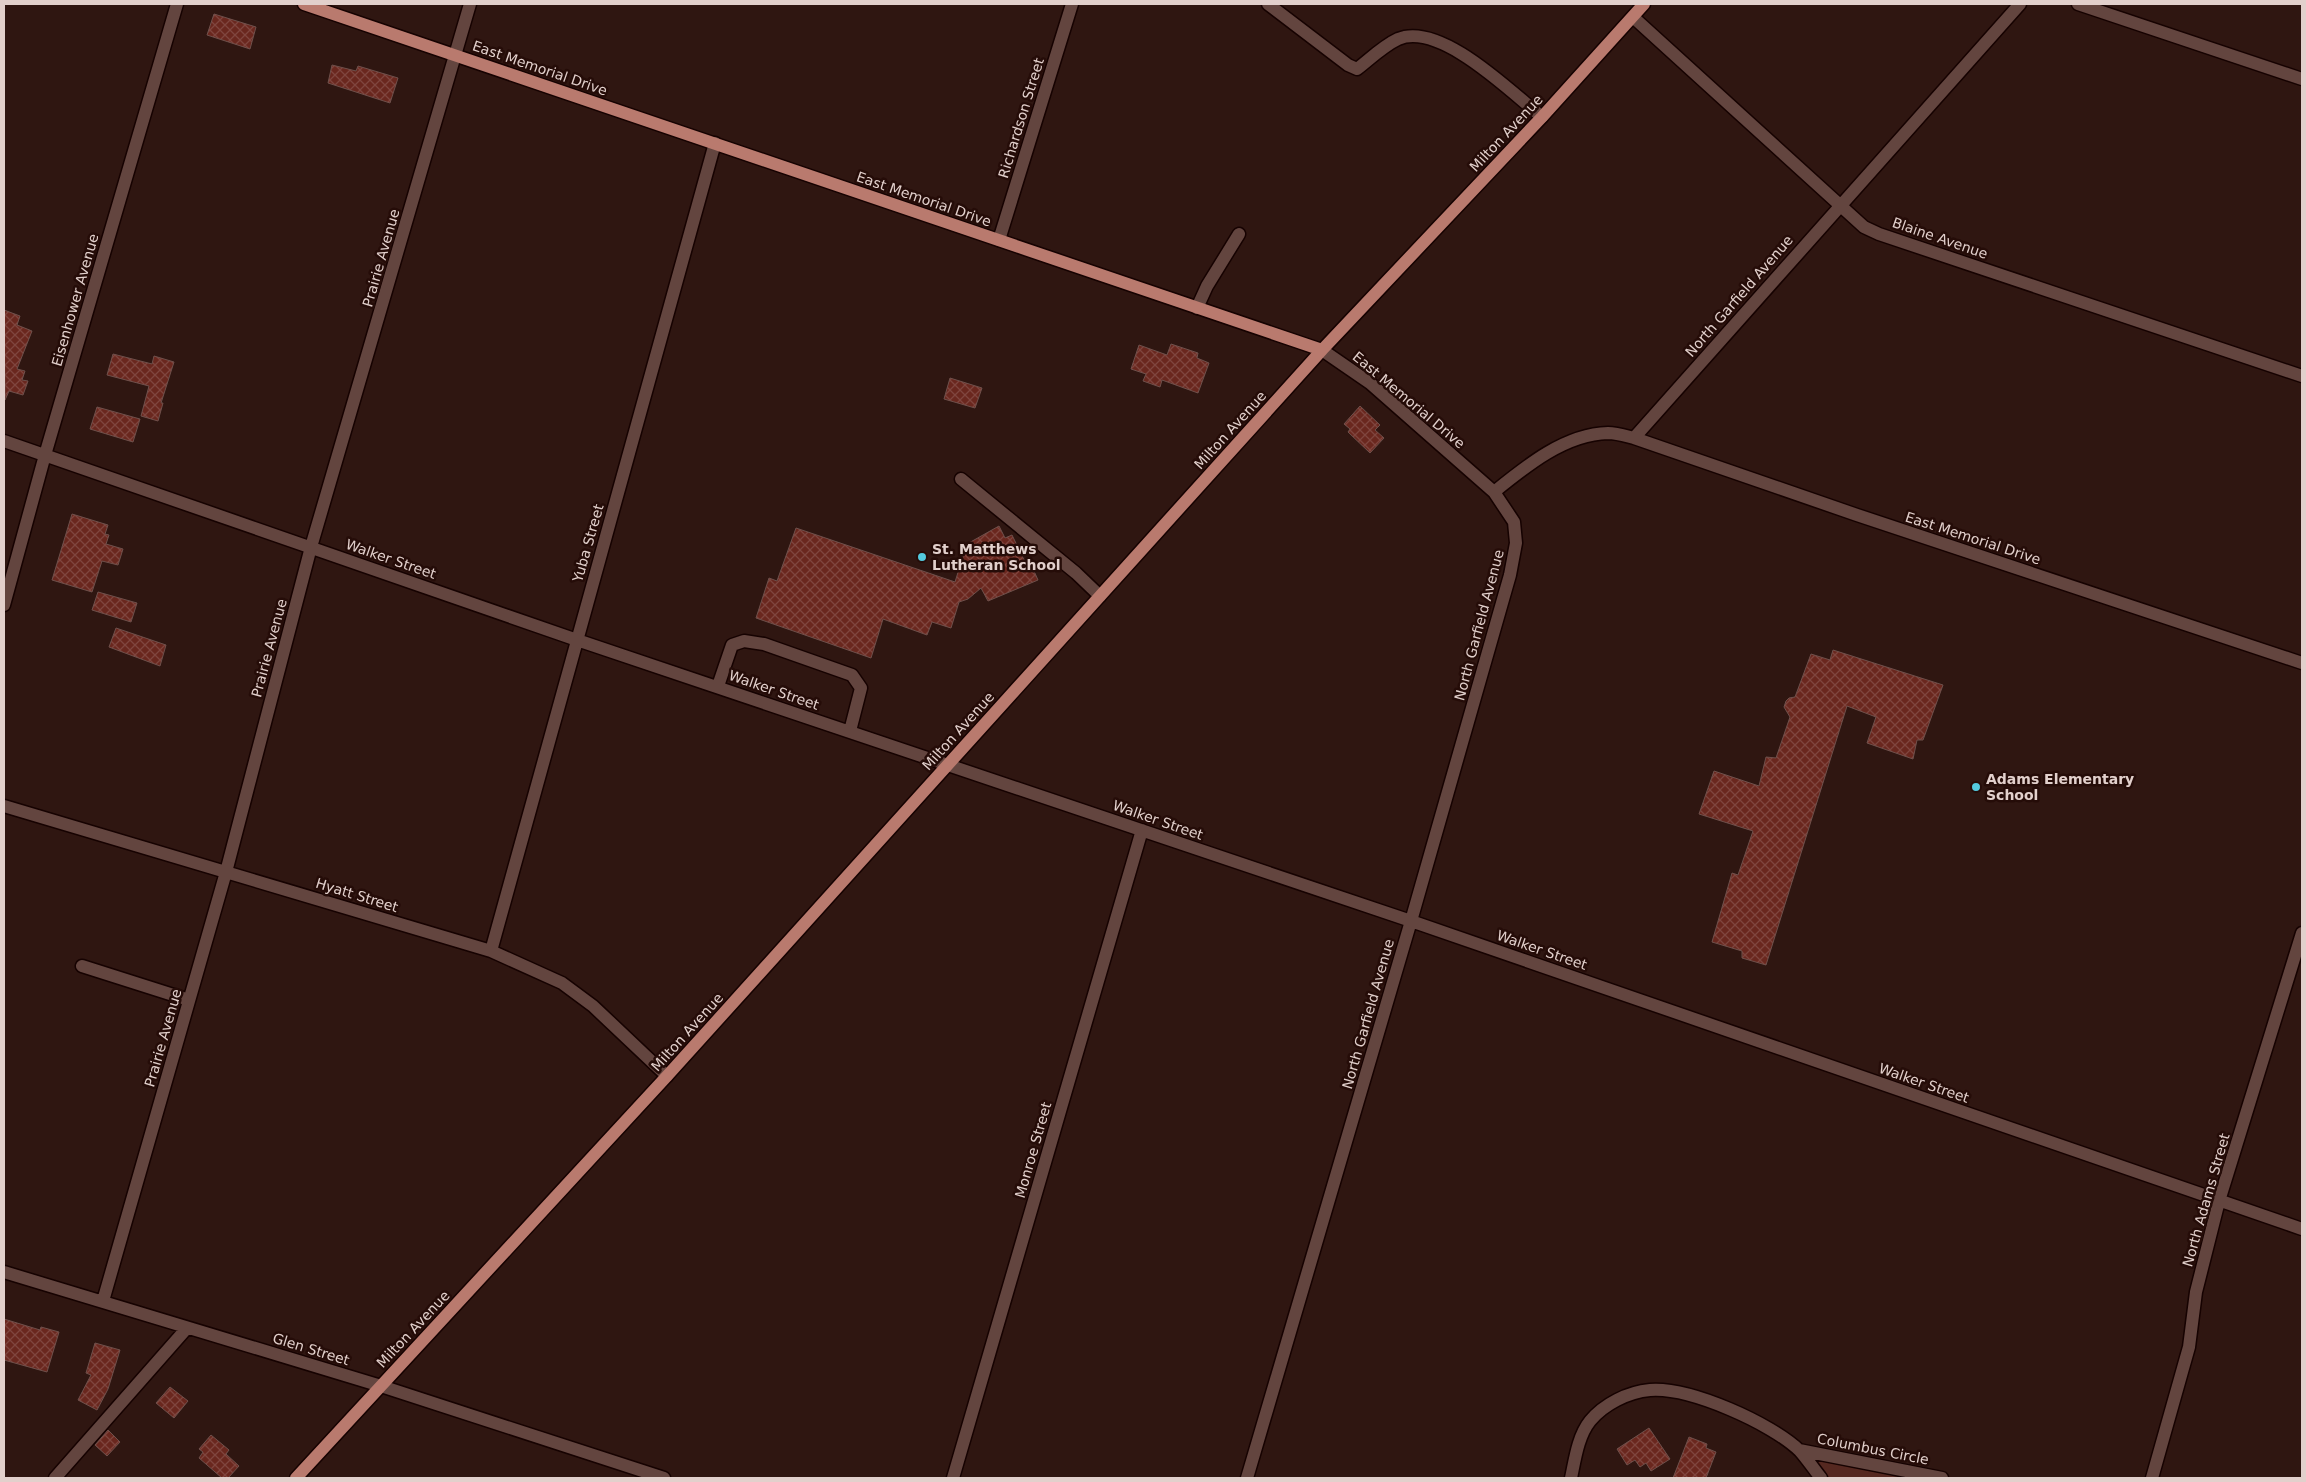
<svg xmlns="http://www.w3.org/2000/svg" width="2306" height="1482" viewBox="0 0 2306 1482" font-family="'DejaVu Sans',sans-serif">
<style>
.grass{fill:#552820}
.building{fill:url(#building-cross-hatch);stroke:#6f504b}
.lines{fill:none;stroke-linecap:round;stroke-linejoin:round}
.minor-casing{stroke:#160201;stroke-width:15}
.major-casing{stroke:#160201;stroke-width:15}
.minor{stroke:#63453f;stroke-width:12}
.major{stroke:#b97a6e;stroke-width:12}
.poi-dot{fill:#54cade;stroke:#250c08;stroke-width:2}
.labels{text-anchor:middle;stroke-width:5;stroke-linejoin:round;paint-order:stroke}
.street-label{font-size:14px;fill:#e2d0cc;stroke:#250c08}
.poi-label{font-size:14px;font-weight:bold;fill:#e2d0cc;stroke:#250c08;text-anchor:start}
</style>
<defs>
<pattern id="building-cross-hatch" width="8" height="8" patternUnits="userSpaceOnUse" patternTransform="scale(1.25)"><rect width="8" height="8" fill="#6a271e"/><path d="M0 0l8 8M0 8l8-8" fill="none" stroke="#7f453e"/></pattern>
</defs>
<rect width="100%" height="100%" fill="#2f1611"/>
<path class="grass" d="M1799,1451l143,27h-121z"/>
<path class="building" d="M214,14l42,13 -6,22 -43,-14z
M332,65l24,6 2,-5 40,12 -8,25 -62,-20z
M4,310l16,6 -3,9 15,6 -15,38 8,2 -3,9 6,1 -5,14 -14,-4 -4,9z
M1171,344l27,9 -1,5 12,5 -11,30 -36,-13 -2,7 -17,-6 3,-7 -15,-5 8,-24 28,10z
M113,354l39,10 2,-8 20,6 -13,41h2l-5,18 -17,-5 8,-30 -42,-11z
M950,378l32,10 -7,20 -31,-9z
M1360,406l20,19 -5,5 9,8 -14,15 -22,-21 2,-3 -6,-5z
M97,407l43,12 -7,23 -43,-13z
M72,514l36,11 -3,9 4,1 -3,9 17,5 -5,16 -16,-4 -10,31 -40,-12z
M999,526l6,12 7,-3 13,27 4,-2 9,20 -50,21 -7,-13 -13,11 -9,3 -8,26 -19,-6 -5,13 -44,-16 -12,39 -115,-40 13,-40 8,3 19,-53 159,54 12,-38z
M98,592l39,11 -6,19 -39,-12z
M116,628l50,17 -6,21 -51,-19z
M1833,650l110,35 -20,55h-6l-4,19 -46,-16 9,-26 -29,-11 -81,259 -24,-7v-7l-30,-9 20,-69 6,2 15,-44 -54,-17 15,-43 45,15 7,-29 10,1 14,-41 -6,-10 2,-6 3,-3 6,-1 16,-43 19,6z
M4,1319l36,11 1,-3 18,5 -12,40 -43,-12z
M95,1343l25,7 -12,39 -11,21 -19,-10 13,-25 -5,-2z
M170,1387l18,14 -14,17 -18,-15z
M1649,1428l21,31 -19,12 -5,-8 -6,4 -5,-7 -8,5 -10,-16z
M108,1430l12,12 -13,14 -12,-11z
M211,1435l18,15 -3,4 13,12 -11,12h-6l-23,-20 4,-6 -4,-3z
M1689,1437l18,7 -1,4 10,4 -10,26h-33z"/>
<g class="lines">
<g class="minor-casing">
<path id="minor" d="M1268,4l80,61 9,4c13,-10 26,-23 41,-30 42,-18 113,53 144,78
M2078,4l224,75
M1633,17l231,210 15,7 423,142
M999,240l73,-236
M1197,308l10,-22 32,-52
M1634,438l223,77 445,148
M4,441l573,199 834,281 891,308
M961,479l115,94 24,23
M1494,492c32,-26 71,-58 114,-59 9,0 18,3 26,5l386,-434
M4,605l41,-150 132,-451
M718,686l14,-41 12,-4 20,3 88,31 9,13 -11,43
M4,806l487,145 71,32 31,23 74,70
M491,951l224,-808
M82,966l107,34
M4,1272l377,114 283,92
M103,1301l123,-429 85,-325 159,-543
M1799,1450l143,28
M55,1478l132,-150
M953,1478l189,-648
M1247,1478l164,-557 99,-346 6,-32 -2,-21 -20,-30 -124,-109 -48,-33
M1571,1478c4,-19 7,-42 19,-57 14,-17 38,-29 60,-31 40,-3 121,33 150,61 7,8 14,18 21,27
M2152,1478l37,-131 7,-55 23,-91 83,-268"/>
</g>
<g class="major-casing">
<path id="major" d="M304,4l1018,346
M296,1478l371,-402 655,-726 220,-233 102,-113"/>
</g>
<use href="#minor" class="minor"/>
<use href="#major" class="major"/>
</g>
<g class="poi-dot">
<circle cx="922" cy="557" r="5"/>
<circle cx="1976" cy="787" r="5"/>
</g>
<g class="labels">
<g class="street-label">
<text transform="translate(540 68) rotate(19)" y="5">East Memorial Drive</text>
<text transform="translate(1021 118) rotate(-73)" y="5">Richardson Street</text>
<text transform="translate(1506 133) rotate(-47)" y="5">Milton Avenue</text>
<text transform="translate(924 199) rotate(19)" y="5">East Memorial Drive</text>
<text transform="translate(1940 238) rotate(19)" y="5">Blaine Avenue</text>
<text transform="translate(381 258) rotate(-74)" y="5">Prairie Avenue</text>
<text transform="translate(1739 296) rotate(-49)" y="5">North Garfield Avenue</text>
<text transform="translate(75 300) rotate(-74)" y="5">Eisenhower Avenue</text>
<text transform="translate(1409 400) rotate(40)" y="5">East Memorial Drive</text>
<text transform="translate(1230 430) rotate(-48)" y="5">Milton Avenue</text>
<text transform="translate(1973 538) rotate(18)" y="5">East Memorial Drive</text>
<text transform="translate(588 543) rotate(-74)" y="5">Yuba Street</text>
<text transform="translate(391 559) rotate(19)" y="5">Walker Street</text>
<text transform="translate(1479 625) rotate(-75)" y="5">North Garfield Avenue</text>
<text transform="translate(269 648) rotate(-75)" y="5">Prairie Avenue</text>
<text transform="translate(774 690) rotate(19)" y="5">Walker Street</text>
<text transform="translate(958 731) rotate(-48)" y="5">Milton Avenue</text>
<text transform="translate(1158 820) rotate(19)" y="5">Walker Street</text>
<text transform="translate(357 895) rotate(17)" y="5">Hyatt Street</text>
<text transform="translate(1542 950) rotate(19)" y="5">Walker Street</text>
<text transform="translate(1368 1014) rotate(-74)" y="5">North Garfield Avenue</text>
<text transform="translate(687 1032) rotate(-48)" y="5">Milton Avenue</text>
<text transform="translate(163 1038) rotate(-74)" y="5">Prairie Avenue</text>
<text transform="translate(1924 1083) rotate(19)" y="5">Walker Street</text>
<text transform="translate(1033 1150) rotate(-74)" y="5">Monroe Street</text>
<text transform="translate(2206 1200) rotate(-74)" y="5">North Adams Street</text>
<text transform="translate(413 1329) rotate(-47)" y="5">Milton Avenue</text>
<text transform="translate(311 1349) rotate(17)" y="5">Glen Street</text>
<text transform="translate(1873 1449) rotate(11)" y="5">Columbus Circle</text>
</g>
<g class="poi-label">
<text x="932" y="554">St. Matthews<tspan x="932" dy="16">Lutheran School</tspan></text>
<text x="1986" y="784">Adams Elementary<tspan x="1986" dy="16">School</tspan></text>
</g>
</g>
<rect width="2306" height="1482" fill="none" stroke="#e2d0cc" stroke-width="10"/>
</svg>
